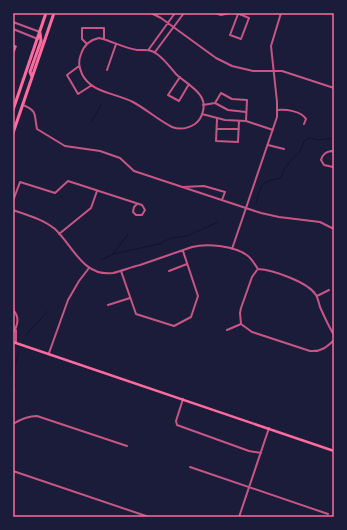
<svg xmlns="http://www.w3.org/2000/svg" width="347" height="530" viewBox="0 0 347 530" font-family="Poppins,sans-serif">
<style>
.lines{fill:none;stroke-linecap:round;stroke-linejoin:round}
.stream{stroke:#12122b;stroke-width:1}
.building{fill:#dd5f8e}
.minor{stroke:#c65784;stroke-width:2}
.secondary{stroke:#ff6b9d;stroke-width:2.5}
.primary{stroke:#ff6b9d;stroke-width:3}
.neatline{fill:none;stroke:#ff6b9d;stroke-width:1.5}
</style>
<rect width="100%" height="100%" fill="#1b1b3a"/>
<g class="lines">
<path class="stream" d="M91,122l10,-17
M256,203c7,-21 3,-20 25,-25 2,-6 4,-11 8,-15 7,-9 12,-9 15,-22l5,-3 9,2 16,-2
M113,254l15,-20
M101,260l12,-6 46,-10 12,-6 16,-2 31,-14
M25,336l23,-25
M13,389l3,-2c-3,-11 -1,-25 3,-35"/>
</g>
<path class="building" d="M13,44l4,2 -3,8h-1z"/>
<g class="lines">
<path class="minor" d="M151,13l10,5 55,40 16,8 21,5h29l52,17
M215,13l6,2 9,-2
M237,13l12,5 -8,21 -11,-4 8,-21
M13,22l27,10
M13,29l25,10
M99,38c13,3 25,10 38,12 8,0 13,-1 20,4 7,5 13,13 19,20 10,10 32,19 27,37 -1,5 -4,10 -8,13 -8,5 -15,6 -23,3 -14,-7 -26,-18 -39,-25 -17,-9 -42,-9 -51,-28 -3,-7 -4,-12 -1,-20 3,-9 8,-14 18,-16z
M87,44l-5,-5v-11h22v11
M149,49l26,-36
M155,52l29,-39
M79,66l-12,9 11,19 14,-9
M107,70l9,-26
M180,77l-12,18 11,6 10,-17
M215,103l13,7 18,2
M23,105c15,6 11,10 14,24l28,17 35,5 20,7 14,13 127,42 18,4 41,5 14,7
M203,105l12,-2 6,-10 11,6 15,1 -1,21
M277,110c9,-1 24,1 29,9l-2,5
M202,114l23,6 21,1 27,9
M217,119l-1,22 22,1 1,-21
M217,129h22
M268,145l16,4
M333,167l-9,-2 -3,-5c1,-5 5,-8 10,-9l3,1
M183,187l21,-1 21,6 -3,8
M13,201l7,-19 35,11 13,-12 74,24 3,5 -3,5h-6l-3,-3 1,-5 3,-3
M13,210c14,5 30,9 42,19 18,17 28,48 58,44 9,-2 18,-6 27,-8 17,-6 35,-12 52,-18 15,-4 44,-1 56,9 4,3 7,9 10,13
M59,234l32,-26 6,-17
M232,249l45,-132v-15l-6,-56 10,-33
M258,269c15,1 50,13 58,26 2,4 3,8 4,12 4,9 9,20 14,28
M121,271l15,43 38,12 17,-9 7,-21 -15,-45
M169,271l18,-7
M317,296l12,-6
M108,305l22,-7
M13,310c7,7 5,15 0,23
M241,324l11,8 58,19c11,1 17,-4 24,-11
M241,324l-1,-11 1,-5 11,-31 5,-7
M16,330v13
M227,330l14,-6
M49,353l19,-53 11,-19 10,-13
M183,399l-7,22 1,4 72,26 12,2
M13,424c8,-5 15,-8 24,-8l90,30
M190,467l138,47
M13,471l136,46
M239,517l30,-89"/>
<path class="secondary" d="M13,342l321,109"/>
<path class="primary" d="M32,77l-2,-5 11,-31 -1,-8
M13,110l33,-97
M13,133l41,-120"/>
</g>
<rect width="347" height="530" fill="none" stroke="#1b1b3a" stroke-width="28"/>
<rect x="14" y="14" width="319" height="502" class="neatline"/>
</svg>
